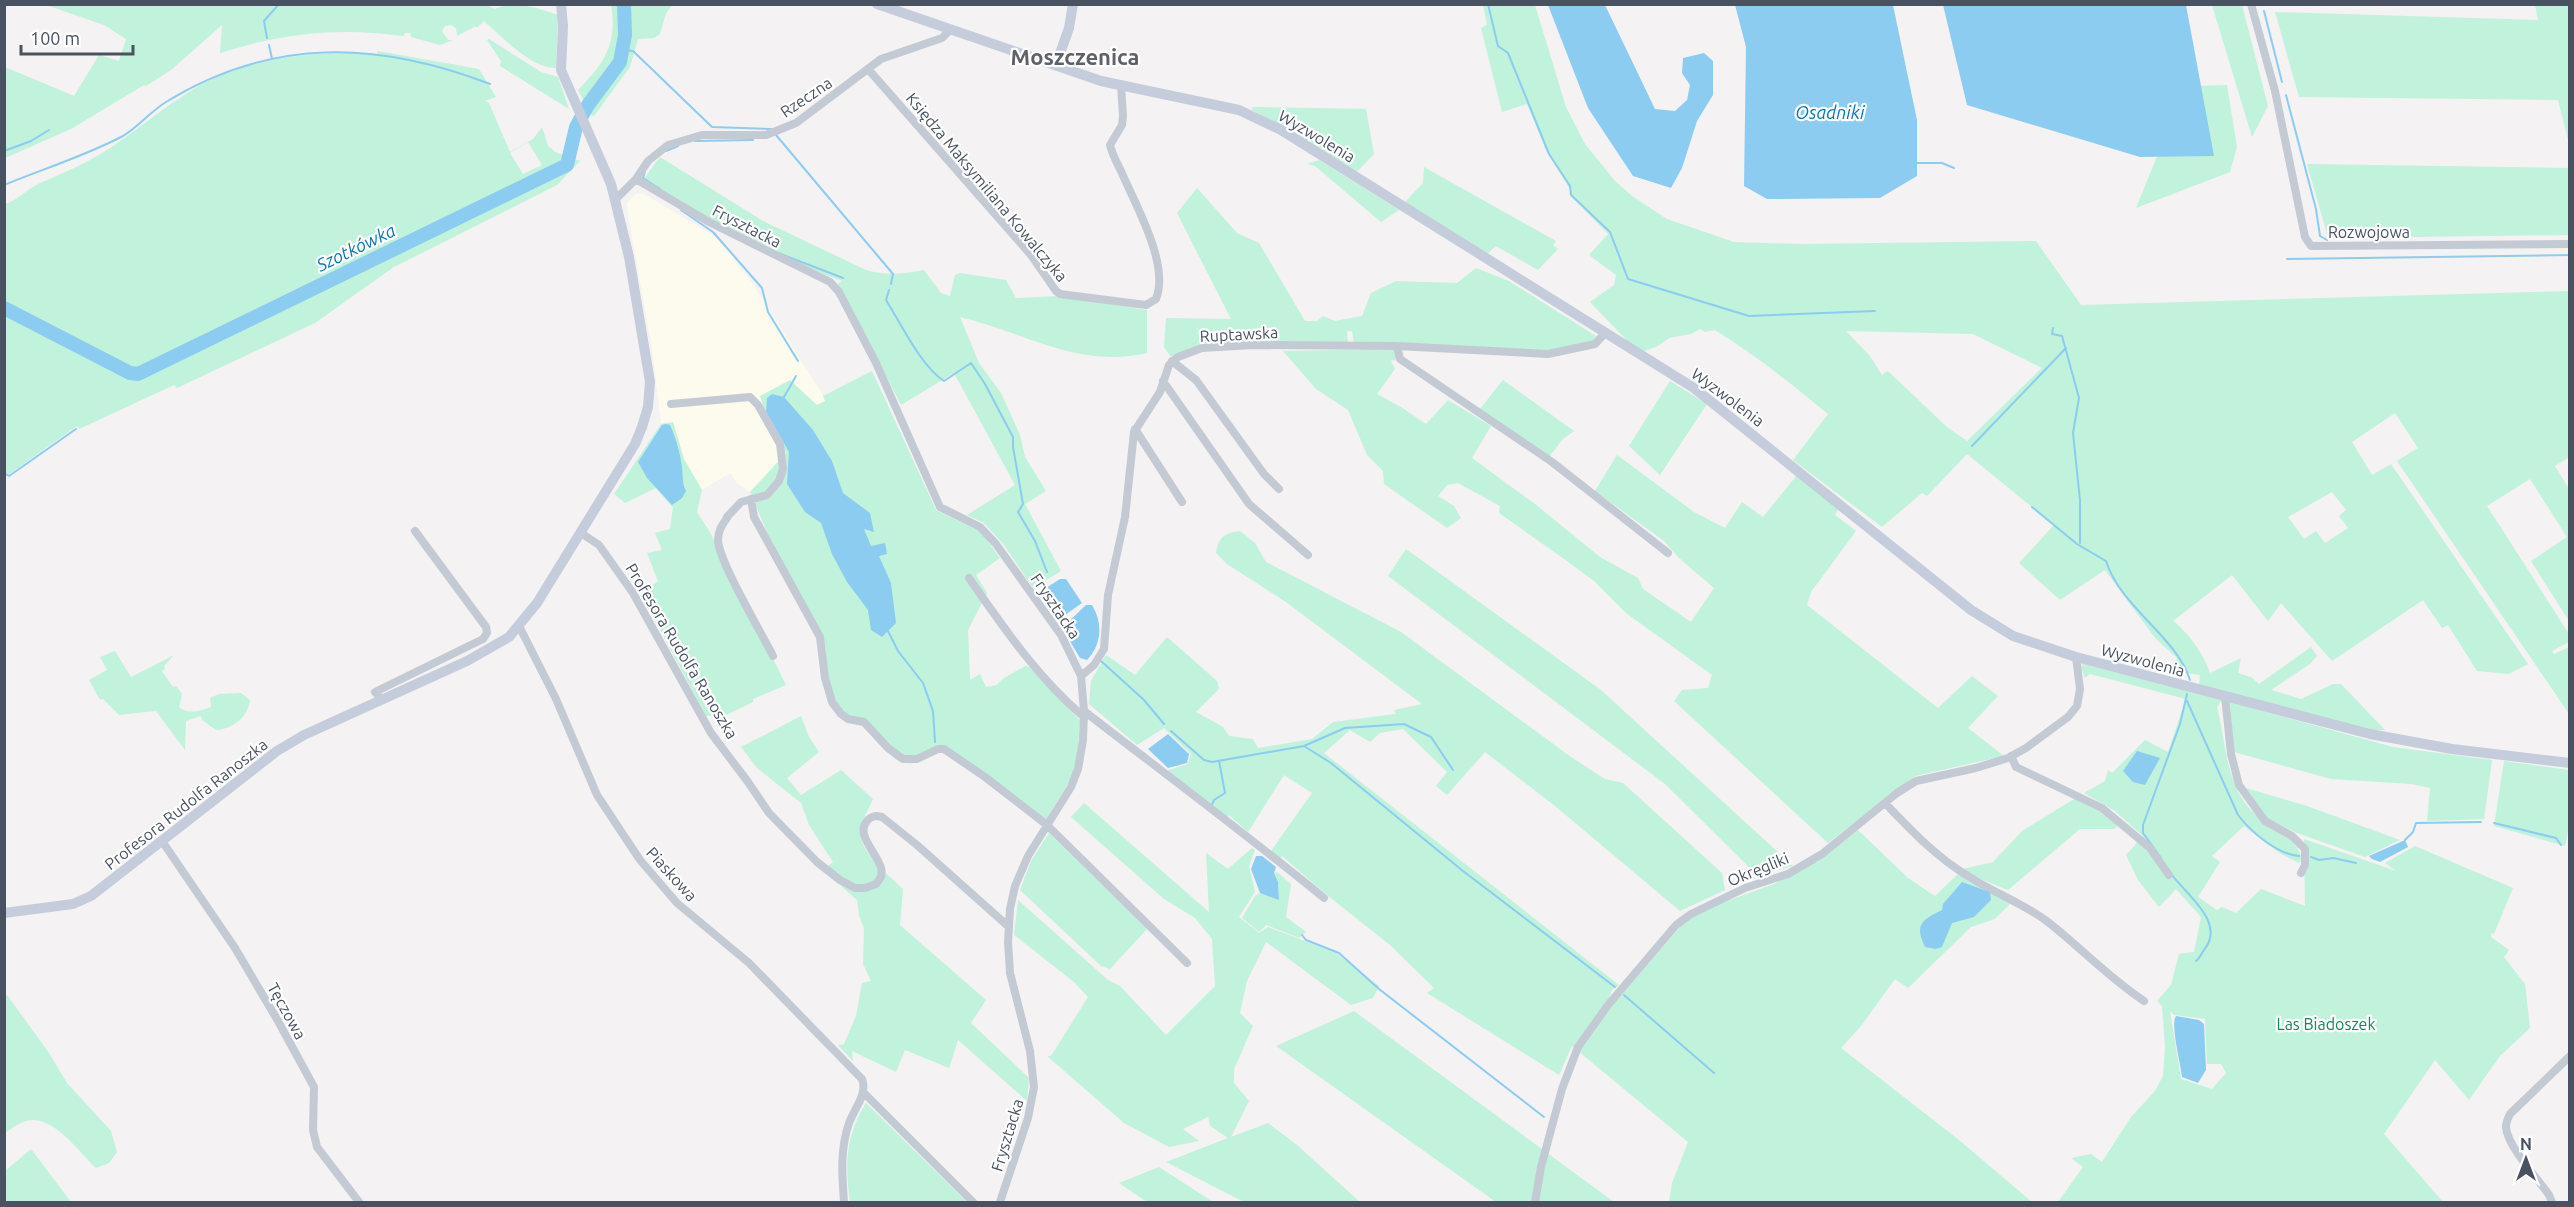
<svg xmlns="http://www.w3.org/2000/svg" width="2574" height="1207" viewBox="0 0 2574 1207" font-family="Ubuntu,sans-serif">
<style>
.commercial{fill:#fdfbed}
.green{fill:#c1f2db;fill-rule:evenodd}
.water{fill:#8cccf0}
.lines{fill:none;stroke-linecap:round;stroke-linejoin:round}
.stream{stroke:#8cccf0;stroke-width:2}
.river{stroke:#8cccf0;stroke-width:14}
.street{stroke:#c3cad4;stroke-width:8}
.secondary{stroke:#c5ccdb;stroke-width:10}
.labels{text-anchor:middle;stroke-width:4.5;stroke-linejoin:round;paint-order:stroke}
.street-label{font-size:16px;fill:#495261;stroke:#fff}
.park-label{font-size:16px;fill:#14875f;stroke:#fff}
.water-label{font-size:18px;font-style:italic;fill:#0777b5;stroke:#fff}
.district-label{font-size:22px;font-weight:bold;fill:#5e6167;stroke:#fff}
</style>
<rect width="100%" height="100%" fill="#f4f2f2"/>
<path class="commercial" d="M635,194h9l72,43 37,47 73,116 -46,40 7,13 -37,39 -13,-9 -7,-10 -28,17 -18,-31 -6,-21 -12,-16 -5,2 -9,-75 -24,-135 -1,-11z"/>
<path class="green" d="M484,4l11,5c20,-9 43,-1 63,6l-2,53c-24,1 -55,-32 -72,-47l-6,6h-4l-17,9 -1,-8 -5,-3 -6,1 -3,5 6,9h5l-13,5 -29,-8 -1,-4h-5l-2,3c-67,-9 -120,-3 -183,17l2,-28 -51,45 -25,16 -2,-1 -73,44 -66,29v-91l69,29 25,-41 20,6 7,-22 -22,-14 -58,-20z
M611,5h61l-6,8 -6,21 -6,4 -16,1 -8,28 -36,49 -3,-1 -13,-25c26,-26 40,-47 33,-85z
M1483,5h52l31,102 19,37 30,37 17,15 35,23 67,23 66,2 236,-3 45,64 488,-14v166l-14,9 14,23v132l-38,-60 36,-24 -37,-58 -43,27 82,128v8l-17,9 2,3 15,-7v67l-172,-253 21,-13 -23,-35 -43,29 20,33 19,-11 137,200 -19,10 -32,-3 -29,-46 -6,3 -19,-28 -91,61 -51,-58 -13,18 -36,-46 -59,46c16,12 31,34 37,52l31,-15 -3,15 13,4 8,7 52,-37 6,9 -7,8 -39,26 30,9 32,-15h8l44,46h-19l-167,-44 1,-11 -26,-4 3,-13 -22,-20 -50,-68 -45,30 -41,-37 35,-38 -87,-71 -40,42 -5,-3 -40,34 -89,-67 35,-46c-36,-30 -73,-59 -113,-84l-10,2 -5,-3 -9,5 -22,4 -11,8 -19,7 -49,-51 24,-17 2,-10 -27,-20 19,-21 -39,-40 2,-3 -25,-41 -19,-46 -25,8 -21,-84 6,-3zM1846,331l127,3 69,34 -75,73 -20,-14 -57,-54 -3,-2 -5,4 -12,-19zM2332,492l14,18 -7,6 9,12 -23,15 -9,-12 -12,8 -16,-22z
M2212,5h30l26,101 -16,31z
M2535,5h34v139l-11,-44 -259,-3 -24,-85 263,8z
M489,39l52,33 17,5 11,32 -69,-43 1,-5 -14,-21z
M378,51l101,18 17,28 -11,4 4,2 21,49 23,-13 9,-12 6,19 7,6 25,9 -23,24 -163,82 -79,56 -138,65 -3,-3 -95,44 -2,-3 -72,51v-273c13,-4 22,-15 35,-21 24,-10 51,-22 73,-37 29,-20 55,-42 86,-60 54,-30 118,-35 178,-32zM528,142l14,23 -19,9 -13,-21z
M2227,85l10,62 -7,25 -94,36 22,-54 41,-68z
M1253,107l113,2 8,45 -18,19 -104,-63z
M660,157l103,64 103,49c21,6 37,4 58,0l17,23 9,3 5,-21 5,-2 46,7 10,18 44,-2 87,14v43c-71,16 -122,-21 -187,-36l19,46 22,30 19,42 5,22 21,34 -21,13 36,67 -28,17 -29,-43 -20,-22 -17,-8 48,-30 -61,-112 -53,32 -63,-121 4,-3c-71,-25 -134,-64 -199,-101z
M1319,160l80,50 -18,12 -66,-56 -8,-2z
M2307,164l262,4v67l-228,3 -14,-4z
M1424,167l132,74 -3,4 5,4 -20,21 -42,-24 -9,8 -83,-51 19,-20z
M1197,188l40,45 22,10 46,78h12l6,-5 12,5 27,-5 9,-23 25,-12 61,2 19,-15 33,13 87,55 -5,7 -42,8 -195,-8 -2,-12h-5l1,12 -137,1 -21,4 -19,9 -7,-10 2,-29 65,1 -54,-106z
M1394,349l3,10 -6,2 4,8 -18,25 24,13 25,17 22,-24 43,26 -19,32 63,46 65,53 38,21 5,11 48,33 23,-34 -35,-30 -15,-17 -69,-50 22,-36 77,57 31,16 17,-26 21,15 34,-42 42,33 -4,7 21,16 -45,61 -4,13 131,103 34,-32 26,20 -30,32 36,28 -89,20 -87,67 -154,-142 8,-11 26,-2 4,-13 -86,-62 -32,-32 -27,-20 -68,-48 1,-7 -42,-23 -11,2 -9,11 16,10 7,12 -14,10 -63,-44 -1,-13 -16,-16 -19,-45 -32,-21 -33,-38z
M872,371l64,139 45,22 19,26 -24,17 11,18 -19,37 2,50 10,-6 6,13 11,-2c6,-9 18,-12 28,-19l4,1 51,53c-2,21 -1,46 -13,65 -7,12 -15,23 -21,37l-103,-71c-19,4 -26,20 -48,8l-33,-33 -15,-5 -23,-36 -4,-15 6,-19 -2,-12 -53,-98 -21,-49 36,-39 -22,-44 -4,-13 30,-16 27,25 8,-4 -2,-5z
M1503,380l71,51 -11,8 -14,18 -69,-48z
M1670,381l37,23 -47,71 -31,-29z
M673,422l11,37 18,31 -5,22 14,22 75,151 -33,14v3l-29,14h-18l-65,-122 17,-13 -11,-28 15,-3 -7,-17 15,-4 3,-21 -17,-20 -31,15 -11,-9 47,-70z
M1240,531l15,12 11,19 135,70 170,125 34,22 18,4 99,90 3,17 -45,21 -125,-105 -70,-54 -38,43 -11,-9 11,-14 -44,-43 -23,4 -10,9 -20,-12 -26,23 295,232 -7,5 -3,7h11l71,-83 83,-30 48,-26 36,-28 50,48 27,18 25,-24 55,27 -20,20 -24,8 -63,61 -13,-9 -34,47 -20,22 118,92 73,62h-363l3,-19 16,-41 -116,-96 -13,29 -132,-82 7,-5 -44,-43 -63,-50 -45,-39 -1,2 -10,-7 41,-58 -28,-18 -36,57 -19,-17 -4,4 -59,-48 22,-7 3,-10 -27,-26 -27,17 -48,-41 2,-23 15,-26 29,20 32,-38 50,44 2,8 -23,23 27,15 6,9 24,3 5,9 54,-9 21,-17 63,-8 -2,-4 28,-6 -136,-102 -59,-38 -11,-11c3,-16 8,-20 24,-22z
M1406,549l195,141 192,176 -35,10 -93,-92 -277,-208z
M115,651l16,26 43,-22 -10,11 1,3 -3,2 11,16 3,-1 6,8 -3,13c9,8 21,4 32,0l-1,-9 9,-4 22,-1 9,7c-2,17 -17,29 -34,30l-14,-10 -1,-4 -15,5 -1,29 -29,-39 -37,4 -16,-16 -3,1 -11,-20 18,-10 -7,-13z
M2083,664l139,36 -5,7c9,34 8,73 32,101 19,22 42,21 53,50l-3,5 -18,-9 -37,-28 -32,30 8,6 -22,35 19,13 5,-3 14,6 25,-24 44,17 -1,-67 92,32 -11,-8 30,-17 98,42 -19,46 -3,-1v4l18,13 -5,7 21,27 5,44 -30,28 -31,44 -34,-40 -51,74 59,68h-385l25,-35 -12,-9 20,-4 11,8 29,-45 24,-26 8,-15 2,-29 -3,-41 -5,-5 14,-16 8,-31 15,-2 7,-35 -25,-28 -17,18 -21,-27 -12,-25 17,-19 -28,-25 -31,-18 21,-12 3,-11 4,3 33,-33 23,12 18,-53 -96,-25 -5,4 -4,-11zM2170,1011l4,4 31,4 2,45h14l5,9 -14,16 -31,-10z
M2230,702l163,45 99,13 -8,59 -57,2 3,-33 -19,-4 -80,-5 -97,-27z
M801,716l8,21 10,15 -32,26 14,17 40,-25 32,29c-4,9 -9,18 -12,27 -6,24 27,48 42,63l-3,36 86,75 -15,23 58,55 -2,23 -69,-61 -9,28 -44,-18 -9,22 -44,-21 1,10 -15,-16 6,-1 12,-28 6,-33 9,-2 -8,-17 1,-36 -5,-13 -2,-15 -34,-30 10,-8 -24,-37 -8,-22 -44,-35 -16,-21z
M2504,761l65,9v56l-4,20 -71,-20z
M2246,788l61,18 93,34 -35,17 -68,-24 -31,-15z
M2079,796l40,27 -4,6h-35l-72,61 -37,-15 -8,-6 30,-7 29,-31z
M1084,803l125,109 -3,-59 22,16 24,-21 3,2 -6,16 6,26 -16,25 20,16 9,-6 68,26 43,33 -6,12 -22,7 -85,-63 -19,39 -7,32 13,13 -19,43v14l15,18 -18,36 37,-14 29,22 63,57h-116l-78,-40 62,-24 -18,-12 -2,-9 -25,12 16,12 -30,6 -45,-24 -77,-67h4l37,-59 -14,-15 -60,-47 4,-35 90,80 12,6 46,49 49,-49 -3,-47 -17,-21 -31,-19 -93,-82z
M1049,833l98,96 -37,40 -9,-3 -81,-76 11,-29z
M1277,872l14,12 -5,33 20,15 -7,6 -33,-13 -7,7 -17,-14 13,-22 5,-3 19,6 -1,-17 -4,-9z
M7,995l42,58 18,30 44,48 6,21 -8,11 -13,5c-17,-16 -44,-55 -70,-47 -7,2 -15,8 -21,12l-1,-136z
M1354,1011l260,191h-118l-220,-156z
M866,1103l101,99h-117c-5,-37 -5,-66 16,-99z
M31,1149l40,53h-66v-31z
M1159,1167l54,35h-66l-28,-19z"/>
<path class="water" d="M1548,5h57l50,104 20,2 12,-11 3,-15 -8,-12 1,-15 21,-5 9,8v34l-16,26 -15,47 -11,20 -38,-12 -45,-68z
M1735,5h158l24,115v56l-37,22 -113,1 -23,-13 2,-139z
M1943,5h243l28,151 -74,1 -173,-52z
M772,394l12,3 29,33 19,31 11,32 27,20 4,19 -10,-3 7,17 14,-3 2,11 -8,2 12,27 5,40 -14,14 -11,-7 -3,-20 -21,-28 -15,-28 -11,-31 -16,-11 -18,-28 2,-32 -23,-40 1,-14z
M666,424l4,1c6,13 10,28 12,42 1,9 0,16 4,24l-4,7 -10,7 -25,-27 -9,-16 24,-37z
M1060,579h6l16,24 -20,14 -14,-9 -7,-12 2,-6z
M1086,605h6c11,18 10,39 -5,55l-7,-2 -18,-30z
M1168,734l21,20 -2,9 -19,5 -20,-19z
M2137,751l23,7 -15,27 -12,-3 -10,-11z
M2405,840l3,7 -28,15 -8,-3 -3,-3z
M1256,856h6l14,11 -2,6 4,9 1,18 -19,-7 -9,-24z
M1962,882l28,10 1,8 -17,17 -22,6 -10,24 -6,2 -11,-2c-11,-23 -3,-27 17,-37l1,-6z
M2176,1016l23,4 5,4 2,46 -8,13 -16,-6c-1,-13 -12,-52 -6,-61z"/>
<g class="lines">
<path class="stream" d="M1488,4l10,42 10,7 41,101 21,32 1,9 39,37 18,47 121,37 126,-5
M2264,11l18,71
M267,38l-3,-17 15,-17
M269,45l3,14
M623,50l10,1 79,76 60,2
M2286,95l30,114 4,27 7,4
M776,135l117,139 -2,10
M695,141l58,-1
M4,151l27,-10 18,-11
M666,151l12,-5
M1917,163h25l12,5
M645,171l-2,7 17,11
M4,185c39,-16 81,-29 119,-49 15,-9 27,-24 43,-34 106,-65 211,-61 324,-18
M681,210l32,22 49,56 6,24 30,49
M778,253l65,25
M2287,259l283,-4
M889,290l-3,10c15,24 35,66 58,81l27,-18 14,21 28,53v10l10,57 -5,8 17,29 12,31
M2053,328l-1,6 10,2 17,62 -6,35 7,67v43
M784,397l12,-21
M1972,446l94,-98
M4,473l5,3 67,-47
M2032,507l45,37 29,17c15,47 70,75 84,119
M888,631l10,20 25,32 10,28 2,31
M1101,661l43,39 20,24
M2187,701l51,114c14,18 39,39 61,41
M1171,731l33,29 8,2 92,-16 41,-18 59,-4 27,13 22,33
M1304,746l27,17 132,108 152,116
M1211,807l3,-7 11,-7 -6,-32
M2494,823l62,15 5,7
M2405,840l8,-8 3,-9 65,-1
M2311,857l8,3 14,-2 23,5
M2161,858l-18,-25v-8l37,-101 7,-30
M2172,875c16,21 54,48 32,75 -3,4 -4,8 -8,11
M1302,935l4,5 33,13 40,36 165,128
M1624,995l90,78"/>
<path class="river" d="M4,308l126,65 8,1 429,-209 9,-38 12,-22 32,-43 5,-27 -1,-31"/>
<path class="street" d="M2251,4l24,87 30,146 6,9 259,-2
M868,69l163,186 25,36 4,3 86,11 10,-6c14,-35 -21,-95 -35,-128 -4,-8 -9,-17 -11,-26l12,-20 1,-9 -2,-30
M636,179l73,43 121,60 9,10 37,71 64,144 40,20 16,17 65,91 20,41 3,35 -1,29 -5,29 -7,18 -43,69 -13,30 -5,23 -2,33 2,31 20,78 4,36 -6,31 -28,84
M616,199l20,-20 12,-18 20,-16 34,-10h64l30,-12 85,-64 61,-21 8,-8
M1397,346l3,13 152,103 116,91
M1172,361l24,19 68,94 15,15
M1163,381l86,123 59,51
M671,404l79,-7 8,8 22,39 3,25 -4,12 -12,14 -26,7 -14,15
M1135,429l47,73
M751,499l3,18 66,120 5,41 7,24 9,12 7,5 16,3 24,26 15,11h14l21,-10h6l41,28 62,48 140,138
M727,518c-5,7 -9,13 -9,22 1,22 43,92 55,116
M581,533l18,12 34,48 78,140 37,49 21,31 48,49 23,18 15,8h10l11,-4 5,-7c1,-6 1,-9 -2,-14 -5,-13 -25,-31 -10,-44 4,-4 8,-3 13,-2l35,28 92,82
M969,578c34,49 69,100 115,139
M519,626l37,73 41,96 43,65 37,43 72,60 113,116c6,15 -8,30 -13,44 -9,26 -7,52 -5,79
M1081,676l13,-11 10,-16 4,-54 17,-78 9,-85 26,-40 9,-27 9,-8 24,-9 51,-3 144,1 151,8 47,-10 10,-11
M2225,696l6,58 8,31 26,36 27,15 13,13v16l-4,8
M381,699l-6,-7 108,-53 4,-6 -1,-6 -71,-96
M1084,711c80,62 162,123 240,187
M2011,756l5,11 86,41 48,40 19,27
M1885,803c26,27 51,54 83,73 26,17 55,27 80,46 33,26 61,56 96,79
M162,841l73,107 43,73 36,66 -1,43 4,17 42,55
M864,1093l109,109
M1535,1202l6,-35 21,-78 16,-42 30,-42 68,-80 15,-11 54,-26 43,-14 34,-20 75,-61 19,-12 60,-13 32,-10 18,-10 42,-31 9,-11 3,-17 -4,-32
M2552,1202l-3,-7c-11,-16 -42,-49 -43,-68 0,-5 2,-9 4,-13l60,-58"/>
<path class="secondary" d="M877,4l224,77 138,29 42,20 413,258 277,222 42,26 63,21 294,77 82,15 118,14
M1056,65l13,-37 4,-24
M4,913l69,-9 18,-8 186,-145 27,-16 163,-74 42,-24 28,-34 98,-159 7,-17 6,-20 2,-25 -21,-125 -18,-73 -50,-114 2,-44 -2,-22"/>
</g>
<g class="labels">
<g class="street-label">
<text transform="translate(806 97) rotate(-34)" y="6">Rzeczna</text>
<text transform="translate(1317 136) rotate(31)" y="6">Wyzwolenia</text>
<text transform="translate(987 187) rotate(50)" y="6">Księdza Maksymiliana Kowalczyka</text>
<text transform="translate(747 226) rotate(27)" y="6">Frysztacka</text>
<text x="2369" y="238">Rozwojowa</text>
<text transform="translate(1239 334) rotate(-3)" y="6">Ruptawska</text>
<text transform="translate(1728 397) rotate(37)" y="6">Wyzwolenia</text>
<text transform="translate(1056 606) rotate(56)" y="6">Frysztacka</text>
<text transform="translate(682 651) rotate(59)" y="6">Profesora Rudolfa Ranoszka</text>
<text transform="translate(2143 660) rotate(15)" y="6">Wyzwolenia</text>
<text transform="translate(186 804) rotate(-38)" y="6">Profesora Rudolfa Ranoszka</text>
<text transform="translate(1758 869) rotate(-22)" y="6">Okręgliki</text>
<text transform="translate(672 874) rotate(48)" y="6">Piaskowa</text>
<text transform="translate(287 1011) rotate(61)" y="6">Tęczowa</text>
<text transform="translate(1007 1135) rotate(-73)" y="6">Frysztacka</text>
</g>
<g class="park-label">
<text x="2326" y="1030">Las Biadoszek</text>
</g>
<g class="water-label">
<text x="1830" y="119">Osadniki</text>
<text transform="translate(356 248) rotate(-26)" y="6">Szotkówka</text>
</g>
<g class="district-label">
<text x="1075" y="65">Moszczenica</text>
</g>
</g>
<rect width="2574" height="1207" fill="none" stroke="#495261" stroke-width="12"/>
<g transform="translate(2526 1159)" stroke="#ffffff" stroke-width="4.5" paint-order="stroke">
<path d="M0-4.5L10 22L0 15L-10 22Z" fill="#495261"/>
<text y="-9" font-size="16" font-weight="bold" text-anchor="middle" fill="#495261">N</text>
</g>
<path d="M21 45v9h112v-9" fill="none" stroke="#495261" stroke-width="3"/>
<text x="30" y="45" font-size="18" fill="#495261" stroke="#ffffff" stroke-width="4.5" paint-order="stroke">100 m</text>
</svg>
